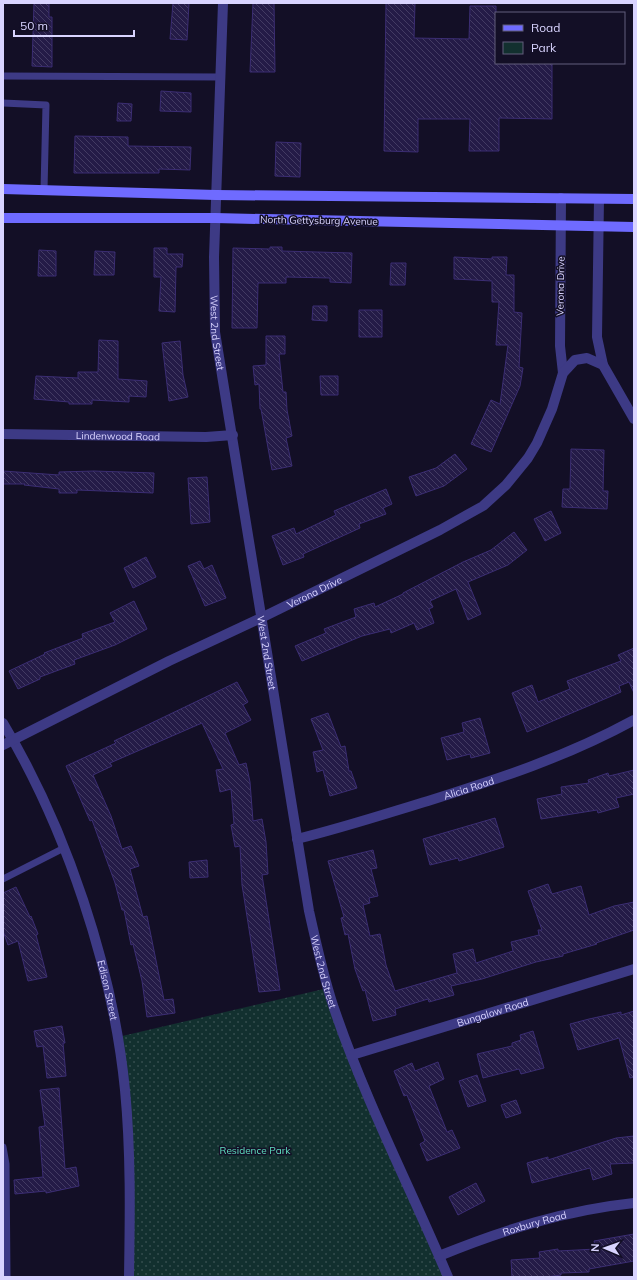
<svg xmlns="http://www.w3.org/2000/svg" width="637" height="1280" viewBox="0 0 637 1280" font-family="Mulish,sans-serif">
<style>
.green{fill:url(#green-dots)}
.building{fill:url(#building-back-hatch);stroke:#3b2d73}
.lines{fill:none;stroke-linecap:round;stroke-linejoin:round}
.lane{stroke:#3d3a85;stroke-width:7}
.street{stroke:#3d3a85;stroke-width:10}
.secondary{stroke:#6f6bff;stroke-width:10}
.labels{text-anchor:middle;stroke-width:3;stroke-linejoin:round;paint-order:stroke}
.street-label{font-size:10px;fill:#d9d4ff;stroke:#130f26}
.park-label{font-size:10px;fill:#5fe0c0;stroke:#130f26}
</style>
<defs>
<pattern id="green-dots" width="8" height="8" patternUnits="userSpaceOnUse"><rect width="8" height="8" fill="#12302f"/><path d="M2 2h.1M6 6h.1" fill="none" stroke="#344d4e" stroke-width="1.8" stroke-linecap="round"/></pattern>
<pattern id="building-back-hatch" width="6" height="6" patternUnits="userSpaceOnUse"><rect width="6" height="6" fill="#241b47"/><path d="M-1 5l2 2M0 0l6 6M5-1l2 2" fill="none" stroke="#433b63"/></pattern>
</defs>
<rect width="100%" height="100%" fill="#130f26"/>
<path class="green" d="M328,988l120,289h-319l1,-53 -12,-187z"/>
<path class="building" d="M34,3h15v14h3v50l-20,-1z
M173,3h16l-2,37 -17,-1z
M253,3h21l1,69h-25z
M386,3h29l-1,35 55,1 1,-33h26v57h56v56l-53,-1v33h-30l1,-32h-52v33l-34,-1z
M161,91l30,2v19l-31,-1z
M118,103l14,1 -1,17h-14z
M75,136l53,1v9l63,1 -1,23 -31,-1v4h-85z
M276,142l25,1 -1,34 -25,-1z
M270,247h12v4l70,2 -1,30 -21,-1v-4l-44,-1v6h-28l-1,45h-25l1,-80 37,1z
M154,248h13v6h16l-1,13h-6l-1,45 -16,-1 2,-34h-7z
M39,250l17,1v25h-18z
M95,251l20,1 -1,23h-20z
M454,257l38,2v-2h15l-1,18h8v37l8,1 -3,54 4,1 -3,18 -29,66 -20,-8 20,-44 9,4 8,-59h-12l3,-43h-7v-21l-38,-2z
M391,263h15l-1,22h-15z
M313,306h14v15l-15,-1z
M359,310h23v27h-23z
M266,336h19v18h-6l4,38h3l1,18 5,26 -6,2 6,28 -20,4 -11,-61h-1l-1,-25 -4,1 -2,-19 13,-1z
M99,340l19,1v38l29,2 -1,16 -17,-1v6l-37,-2v4h-23v-2l-35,-3 2,-23 42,2v-6h20z
M180,341l3,34 5,22 -19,4 -7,-58z
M320,376h18v19h-17z
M571,449l33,1 -1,41h5l-1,18 -45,-2 1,-18h7z
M455,454l12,15 -23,17 -28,10 -7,-19 27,-9z
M3,471l56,4v-3l35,-1 60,2 -1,20 -76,-3v3h-18v-4l-35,-4 1,-1h-22z
M207,477l3,45 -19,2 -3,-46z
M386,489l6,15 -9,4 3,6 -27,10 1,4 -57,26 1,3 -21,8 -11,-29 22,-8 2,6 40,-19 -2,-4z
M551,511l10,22 -16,8 -11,-22z
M514,532l13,18 -19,15 -40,17 13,32 -13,6 -12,-31 -26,12 3,6 -4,2 5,14 -17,7 -3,-7 -23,10 -1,-4 -28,7 -60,25 -7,-15 31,-13 -2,-4 32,-12 -2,-8 20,-6 1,4 28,-13v-1l60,-31 28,-12z
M146,557l10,20 -23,11 -9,-20z
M200,561l4,8 8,-4 14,33 -21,8 -17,-40z
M134,601l13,28 -32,16 -41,15 1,4 -35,13v2l-22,10 -9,-18 36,-17 -1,-1 39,-15 -1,-4 33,-12 -5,-9z
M634,648v45l-5,-11 -10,4 2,6 -94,40 -15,-39 20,-8 6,17 32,-13 -3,-8 54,-20 -3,-6z
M237,682l11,20 -5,3 8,15 -26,13 14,32 7,-2 4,19 3,39 9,-2 4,23 2,32 -6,1 18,115 -21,2 -17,-107 -2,-39 -5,1 -4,-22 3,-1 -3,-35 -11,3 -4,-22 7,-1 -21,-46 -92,40 2,3 -19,9 18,41 11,33 9,-3 8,20 -9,3 13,48 4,-1 17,84 9,-1 2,14 -28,4 -5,-36 -9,-37 -2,1 -7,-35h-2l-7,-27 -23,-63 -2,1 -24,-55 50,-23 -2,-2z
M328,713l13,34 4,-1 4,25h2l6,17 -27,8 -7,-26 -6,2 -4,-20 10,-2 -12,-31z
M480,718l10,35 -19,5 -1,-4 -23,6 -6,-22 23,-6 -2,-9z
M634,770v24l-18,4 3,9 -21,6 -1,-3 -56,9 -4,-20 25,-5 -1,-7 28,-4 -1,-3 20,-7 1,3z
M495,818l9,29 -45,14 -1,-3 -28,7 -7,-26z
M373,850l4,18 -6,1 7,27 -9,2 1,5 -7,2 7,31 10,-2 6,31 9,26 62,-18 -4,-19 20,-5 3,14 37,-12 -2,-9 28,-7 -1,-5h4l-14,-39 20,-7 4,10 29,-8 8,29 25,-9 20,-4v28l-38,13 1,1 -34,10v2l-27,6 -54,17 -31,7 3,9 -25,7 -1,-3 -33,10 1,6 -23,6 -8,-31 -2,1 -8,-22 -7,-35 -3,1 -4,-17 3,-1 -16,-56z
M207,860l1,17 -18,1 -1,-16z
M16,887l14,30 1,-1 7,18 -2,1 11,42 -19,4 -10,-40 -10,4 -5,-14v-38z
M634,1011v66l-4,1 -11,-40 -41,12 -8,-26 19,-5 32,-7v3z
M62,1026l3,17h-2l3,33 -19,2 -4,-32 -6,1 -3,-16z
M533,1031l11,37 -23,6 -2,-5 -36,9 -6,-24 35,-8v-3l9,-3 -1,-5z
M438,1062l6,17 -15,7 18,46 5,-2 8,18 -33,13 -7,-17 5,-3 -18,-46 -3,1 -10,-25 18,-8 3,8z
M477,1075l9,26 -18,6 -9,-26z
M59,1088l6,81 11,-2 3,19 -33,7v-2l-31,3 -1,-14 29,-3 -4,-50 6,-1 -5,-36z
M516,1100l5,13 -15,5 -5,-13z
M634,1136v27l-24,1 2,10 -19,6 -3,-12 -58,15 -5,-20 21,-6v3l68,-22z
M476,1183l9,18 -27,14 -9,-18z
M634,1234v27l-45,8v3l-28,1v2l-14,2h-35l-1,-17 29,-2 -1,-6 19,-3v2l38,-2 -2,-8z"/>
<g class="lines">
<path class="lane" d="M3,76l218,1
M3,103l43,2 -2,85
M3,879l61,-31
M3,1147l3,17 1,113"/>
<g class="street">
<path id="s1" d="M223,3l-9,254 1,75 94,579c8,35 15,70 27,103 31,90 75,175 112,263"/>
<path d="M561,198l-1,148 3,27"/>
<path d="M599,199l-2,138 6,28"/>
<path id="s2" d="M3,434l203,3 27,-2"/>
<path id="s3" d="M3,723c63,105 110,245 122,367 6,62 5,125 4,187"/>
<path id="s4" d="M3,745l166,-84 92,-43 179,-88 43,-24 23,-21 22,-27 9,-15 15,-34 11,-36 12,-13 12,-2 16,7 31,54"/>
<path id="s5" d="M297,839c45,-11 88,-25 131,-38 73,-23 138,-44 206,-81"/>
<path id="s6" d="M352,1055l282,-86"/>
<path id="s7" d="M439,1256c64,-26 127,-46 195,-53"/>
</g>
<path class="secondary" d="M3,189l213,6 418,4
M3,218h212l419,9"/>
</g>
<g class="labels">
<g class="street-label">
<text transform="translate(319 220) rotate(1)" y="4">North Gettysburg Avenue</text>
<text transform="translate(560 286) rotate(-89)" y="4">Verona Drive</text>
<text dy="4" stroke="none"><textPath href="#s1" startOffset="330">West 2nd Street</textPath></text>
<text dy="4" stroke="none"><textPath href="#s2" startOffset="115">Lindenwood Road</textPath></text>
<text dy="4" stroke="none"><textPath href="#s4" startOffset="347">Verona Drive</textPath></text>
<text dy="4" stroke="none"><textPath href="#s1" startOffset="654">West 2nd Street</textPath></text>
<text dy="4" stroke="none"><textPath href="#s5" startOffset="179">Alicia Road</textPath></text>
<text dy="4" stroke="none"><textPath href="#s1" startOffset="978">West 2nd Street</textPath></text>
<text dy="4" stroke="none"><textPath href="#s3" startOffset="288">Edison Street</textPath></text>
<text dy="4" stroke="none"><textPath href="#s6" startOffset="147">Bungalow Road</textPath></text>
<text dy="4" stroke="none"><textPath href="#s7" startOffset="101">Roxbury Road</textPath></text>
</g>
<g class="park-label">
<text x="255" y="1154">Residence Park</text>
</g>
</g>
<rect width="637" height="1280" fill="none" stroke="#d9d4ff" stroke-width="8"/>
<rect x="495" y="12" width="130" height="52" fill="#130f26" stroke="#625e7d"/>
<rect x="503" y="25" width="20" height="6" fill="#6f6bff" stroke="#625e7d"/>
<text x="531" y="32" font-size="12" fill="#d9d4ff">Road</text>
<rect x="503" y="42" width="20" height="12" fill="#12302f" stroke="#625e7d"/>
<text x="531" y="52" font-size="12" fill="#d9d4ff">Park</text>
<g transform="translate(605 1248) rotate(272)" stroke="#130f26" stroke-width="3" paint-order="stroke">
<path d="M0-3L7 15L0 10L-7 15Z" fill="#d9d4ff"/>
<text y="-6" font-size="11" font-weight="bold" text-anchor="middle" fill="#d9d4ff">N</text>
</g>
<path d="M14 30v6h120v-6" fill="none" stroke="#d9d4ff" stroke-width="2"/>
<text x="20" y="30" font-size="12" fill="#d9d4ff" stroke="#130f26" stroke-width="3" paint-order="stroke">50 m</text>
</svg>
